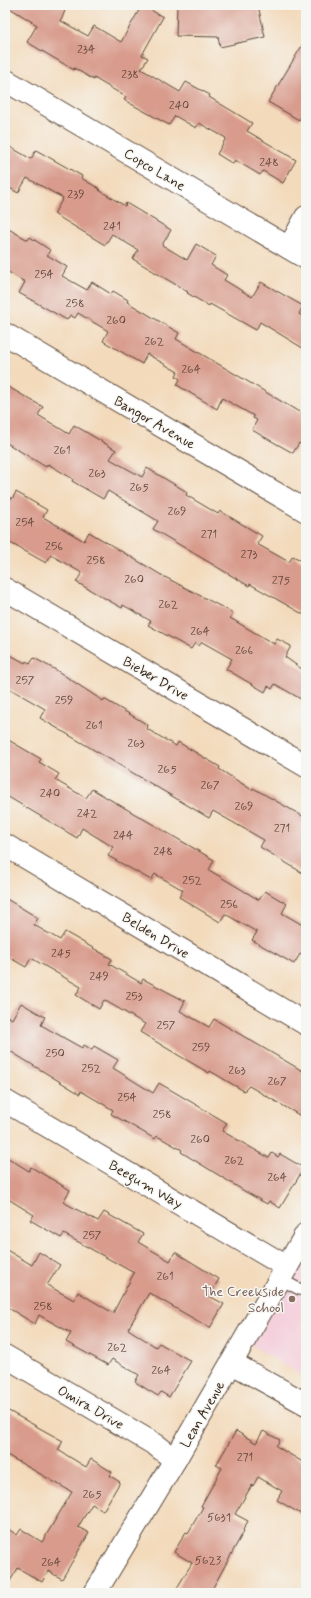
<svg xmlns="http://www.w3.org/2000/svg" width="311" height="1598" viewBox="0 0 311 1598" font-family="Mynerve,sans-serif">
<style>
.built{fill:#f4cfdc}
.building{fill:#d89b8c}
.lines{fill:none;stroke-linecap:round;stroke-linejoin:round}
.service-casing{stroke:#574436;stroke-width:13}
.minor-casing{stroke:#574436;stroke-width:24}
.tertiary-casing{stroke:#574436;stroke-width:24}
.service{stroke:#fff;stroke-width:11}
.minor{stroke:#fff;stroke-width:22}
.tertiary{stroke:#fff;stroke-width:22}
.education-dot{fill:#8d6e63;stroke:#f6f6f2;stroke-width:1.5}
.labels{text-anchor:middle;stroke-width:3;stroke-linejoin:round;paint-order:stroke}
.number-label{font-size:12px;fill:#62463a}
.street-label{font-size:14px;fill:#3b2a1e;stroke:#f6f6f2}
.education-label{font-size:14px;fill:#785e54;stroke:#f6f6f2;text-anchor:end}
</style>
<rect width="100%" height="100%" fill="#f6f6f2"/>
<filter id="ink" filterUnits="userSpaceOnUse"><feTurbulence type="fractalNoise" baseFrequency=".025" numOctaves="2"/><feDisplacementMap in="SourceGraphic" scale="8" xChannelSelector="R" yChannelSelector="G"/><feConvolveMatrix kernelMatrix="1 2 1 2 8 2 1 2 1" color-interpolation-filters="sRGB"/></filter>
<filter id="wash" filterUnits="userSpaceOnUse"><feTurbulence type="fractalNoise" baseFrequency=".012" numOctaves="4" result="noise"/><feDisplacementMap in="SourceGraphic" scale="16" xChannelSelector="R" yChannelSelector="G"/><feGaussianBlur stdDeviation="0.9" result="paint"/><feColorMatrix in="noise" values="0 0 0 0 0 0 0 0 0 0 0 0 0 0 0 0 0 1.4 0 .05"/><feComposite in="paint" operator="in"/></filter>
<g filter="url(#wash)">
<rect width="100%" height="100%" fill="#f3dabb"/>
<path class="built" d="M306,1253v125l-55,-33z"/>
<g id="blocks">
<path class="building" d="M5,5h62l-6,16 27,15 6,-10 27,16 21,-37 21,12 -21,38 6,3 -7,11 39,23 6,-10 24,13 -1,2 43,26 -5,8 49,29 -13,23 -20,-12 -3,4 -25,-15 -2,4 -16,-10 9,-16 -27,-15 -3,5 -21,-12 -6,9 -45,-25 2,-3 -32,-19v2l-20,-12v2l-47,-28 10,-17z
M177,5h81l7,32 -45,10 -2,-10 -42,-1z
M306,39v69l-7,12 -31,-18z
M5,144l26,15 5,-9 46,26 -1,2 19,11 -1,1 26,16 1,-3 45,27 -9,15 25,15 9,-16 20,12 -5,9 16,10 -3,5 28,17 9,-15 42,24 -4,8 7,4v32l-46,-28 -4,8 -46,-26 -1,2 -22,-13 1,-1 -55,-33 5,-9 -26,-16 -7,11 -51,-31 9,-16 -36,-20 -9,15 -13,-8z
M5,227l23,13 2,-3 20,13 -3,5 20,12 -5,9 25,14 5,-8 19,12 2,-3 15,9 -1,2 52,31 -3,6 130,77v31l-7,-4 -6,10 -41,-23 5,-10 -4,-2 1,-2 -32,-18 -5,11 -40,-24 3,-6 -4,-3 2,-4 -31,-18 -5,10 -39,-23 5,-10 -30,-18 -3,5 -5,-3 -3,5 -48,-27 6,-11 -20,-12z
M5,385l38,22 -5,8 31,19 5,-9 42,25 -6,9 32,18 5,-9 40,24 -1,3 32,19 2,-3 42,25 -5,8 32,18 4,-6 13,7v53l-56,-32 -1,2 -96,-57 5,-8 -50,-30 -5,8 -31,-18 1,-2 -25,-15 -2,3 -41,-25z
M16,492l31,18 -4,7 41,24 5,-9 74,44 70,37 -3,5 44,26 3,-5 14,7 -6,11 21,15v30l-31,-18 -3,5 -4,-3 -3,6 -39,-23 6,-10 -30,-17 -3,4 -4,-3 -4,6 -43,-24 3,-4 -28,-16 -1,3 -46,-26 6,-9 -31,-18 -5,8 -41,-23v-45l7,4z
M5,652l20,11 1,-2 4,3 4,-6 22,12 47,31 1,-2 44,26 -1,4 29,17 2,-4 42,25 -1,2 33,21 1,-2 53,30v57l-46,-28 4,-7 -51,-29 -4,7 -169,-100 5,-9 -40,-23z
M5,738l36,21 -2,3 20,12 -4,6 31,18 6,-9 122,71 -5,10 50,30 6,-9 22,13 -5,9 24,14v31l-6,-4 -6,10 -42,-24 5,-8 -32,-18 -5,8 -41,-25 4,-7 -28,-16 -4,6 -43,-24 5,-9 -31,-19 -5,10 -72,-43z
M5,898l33,20 -4,7 26,15 5,-8 47,27 -3,5 32,19 2,-4 42,22 -5,10 29,16 5,-8 92,54v46l-57,-33 -5,5 -34,-20 -1,2 -26,-15 -43,-26 5,-8 -41,-24 -5,9 -23,-14 5,-8 -50,-29 -5,9 -21,-12z
M21,1003l24,14 -4,8 41,23 2,-3 8,5 2,-4 24,14 -5,8 40,25 6,-10 68,40 -5,8 47,27 3,-5 6,4 2,-3 24,14 -24,40 -11,-7 -2,3 -21,-12 -65,-40 1,-2 -25,-14 -2,3 -26,-15 -18,-10 2,-4 -32,-19 -1,3 -75,-46v-33l7,4z
M5,1156l24,15 2,-4 39,23 -7,12 35,19 6,-9 39,22 -5,8 32,19 5,-9 44,27 -10,17 15,8 -14,24 -61,-35 -21,36 28,18 3,-4 32,18 -22,36 -8,-5 -3,4 -23,-14 4,-7 -27,-16 -4,6 -42,-23 5,-9 -32,-18 -4,9 -30,-18v-57l27,16 7,-13 21,13 -13,20 27,15 4,-8 35,21 21,-40 -70,-39 -3,4 -31,-18 4,-5 -29,-18z
M5,1409l58,32 -5,9 28,17 5,-8 21,13 -2,4 10,6 -17,29 -11,-7 -14,23 11,6 -27,46 -14,-8 -6,11 -24,-14 -13,21v-62l12,8 4,-6 21,13 30,-50 -67,-38z
M236,1431l20,12 7,-12 17,9 -4,6 30,18v53l-29,-17 5,-9 -24,-14 -5,9 -1,-1 -17,29 13,7 -5,9 1,1 -34,62h-36l18,-30 -18,-11 12,-20 2,1 15,-26 -2,-1 21,-38 -6,-3z"/>
</g>
</g>
<g filter="url(#ink)">
<use href="#blocks" fill-opacity="0" stroke="#574436" stroke-width="1"/>
<g class="lines">
<g class="service-casing">
<path id="service" d="M280,1279l19,10 7,2"/>
</g>
<g class="minor-casing">
<path id="minor" d="M5,80l301,178
M289,248l17,-31
M5,334l301,177
M5,589l301,177
M5,845l301,179
M5,1101l282,166
M5,1356l151,89 19,15
M232,1363l74,41"/>
</g>
<g class="tertiary-casing">
<path id="tertiary" d="M95,1593l80,-133 131,-226"/>
</g>
<use href="#service" class="service"/>
<use href="#minor" class="minor"/>
<use href="#tertiary" class="tertiary"/>
</g>
</g>
<circle class="education-dot" cx="292" cy="1299" r="4"/>
<g class="labels">
<g class="number-label">
<text x="86" y="53">234</text>
<text x="130" y="78">238</text>
<text x="179" y="109">240</text>
<text x="269" y="166">248</text>
<text x="76" y="198">239</text>
<text x="112" y="230">241</text>
<text x="44" y="278">254</text>
<text x="75" y="307">258</text>
<text x="116" y="324">260</text>
<text x="154" y="345">262</text>
<text x="191" y="373">264</text>
<text x="62" y="454">261</text>
<text x="97" y="477">263</text>
<text x="139" y="491">265</text>
<text x="177" y="515">269</text>
<text x="25" y="526">254</text>
<text x="209" y="538">271</text>
<text x="54" y="550">256</text>
<text x="249" y="558">273</text>
<text x="96" y="564">258</text>
<text x="134" y="583">260</text>
<text x="281" y="584">275</text>
<text x="168" y="608">262</text>
<text x="200" y="635">264</text>
<text x="244" y="654">266</text>
<text x="25" y="684">257</text>
<text x="64" y="704">259</text>
<text x="94" y="729">261</text>
<text x="136" y="747">263</text>
<text x="167" y="773">265</text>
<text x="210" y="789">267</text>
<text x="50" y="797">240</text>
<text x="244" y="810">269</text>
<text x="87" y="817">242</text>
<text x="282" y="832">271</text>
<text x="123" y="839">244</text>
<text x="163" y="855">248</text>
<text x="192" y="884">252</text>
<text x="229" y="908">256</text>
<text x="61" y="957">245</text>
<text x="99" y="980">249</text>
<text x="134" y="1000">253</text>
<text x="166" y="1029">257</text>
<text x="201" y="1051">259</text>
<text x="55" y="1057">250</text>
<text x="91" y="1072">252</text>
<text x="237" y="1074">263</text>
<text x="277" y="1085">267</text>
<text x="127" y="1101">254</text>
<text x="162" y="1118">258</text>
<text x="200" y="1143">260</text>
<text x="234" y="1164">262</text>
<text x="277" y="1181">264</text>
<text x="92" y="1239">257</text>
<text x="165" y="1280">261</text>
<text x="43" y="1310">258</text>
<text x="117" y="1351">262</text>
<text x="161" y="1374">264</text>
<text x="245" y="1461">271</text>
<text x="92" y="1498">265</text>
<text x="219" y="1521">5631</text>
<text x="208" y="1564">5623</text>
<text x="51" y="1566">264</text>
</g>
<g class="street-label">
<text transform="translate(155 169) rotate(31)" y="5">Copco Lane</text>
<text transform="translate(155 422) rotate(30)" y="5">Bangor Avenue</text>
<text transform="translate(156 678) rotate(30)" y="5">Bieber Drive</text>
<text transform="translate(156 935) rotate(31)" y="5">Belden Drive</text>
<text transform="translate(146 1184) rotate(30)" y="5">Beegum Way</text>
<text transform="translate(91 1407) rotate(30)" y="5">Omira Drive</text>
<text transform="translate(202 1414) rotate(-60)" y="5">Lean Avenue</text>
</g>
<g class="education-label">
<text x="284" y="1296">The Creekside<tspan x="284" dy="16">School</tspan></text>
</g>
</g>
<rect width="311" height="1598" fill="none" stroke="#f6f6f2" stroke-width="20"/>
</svg>
